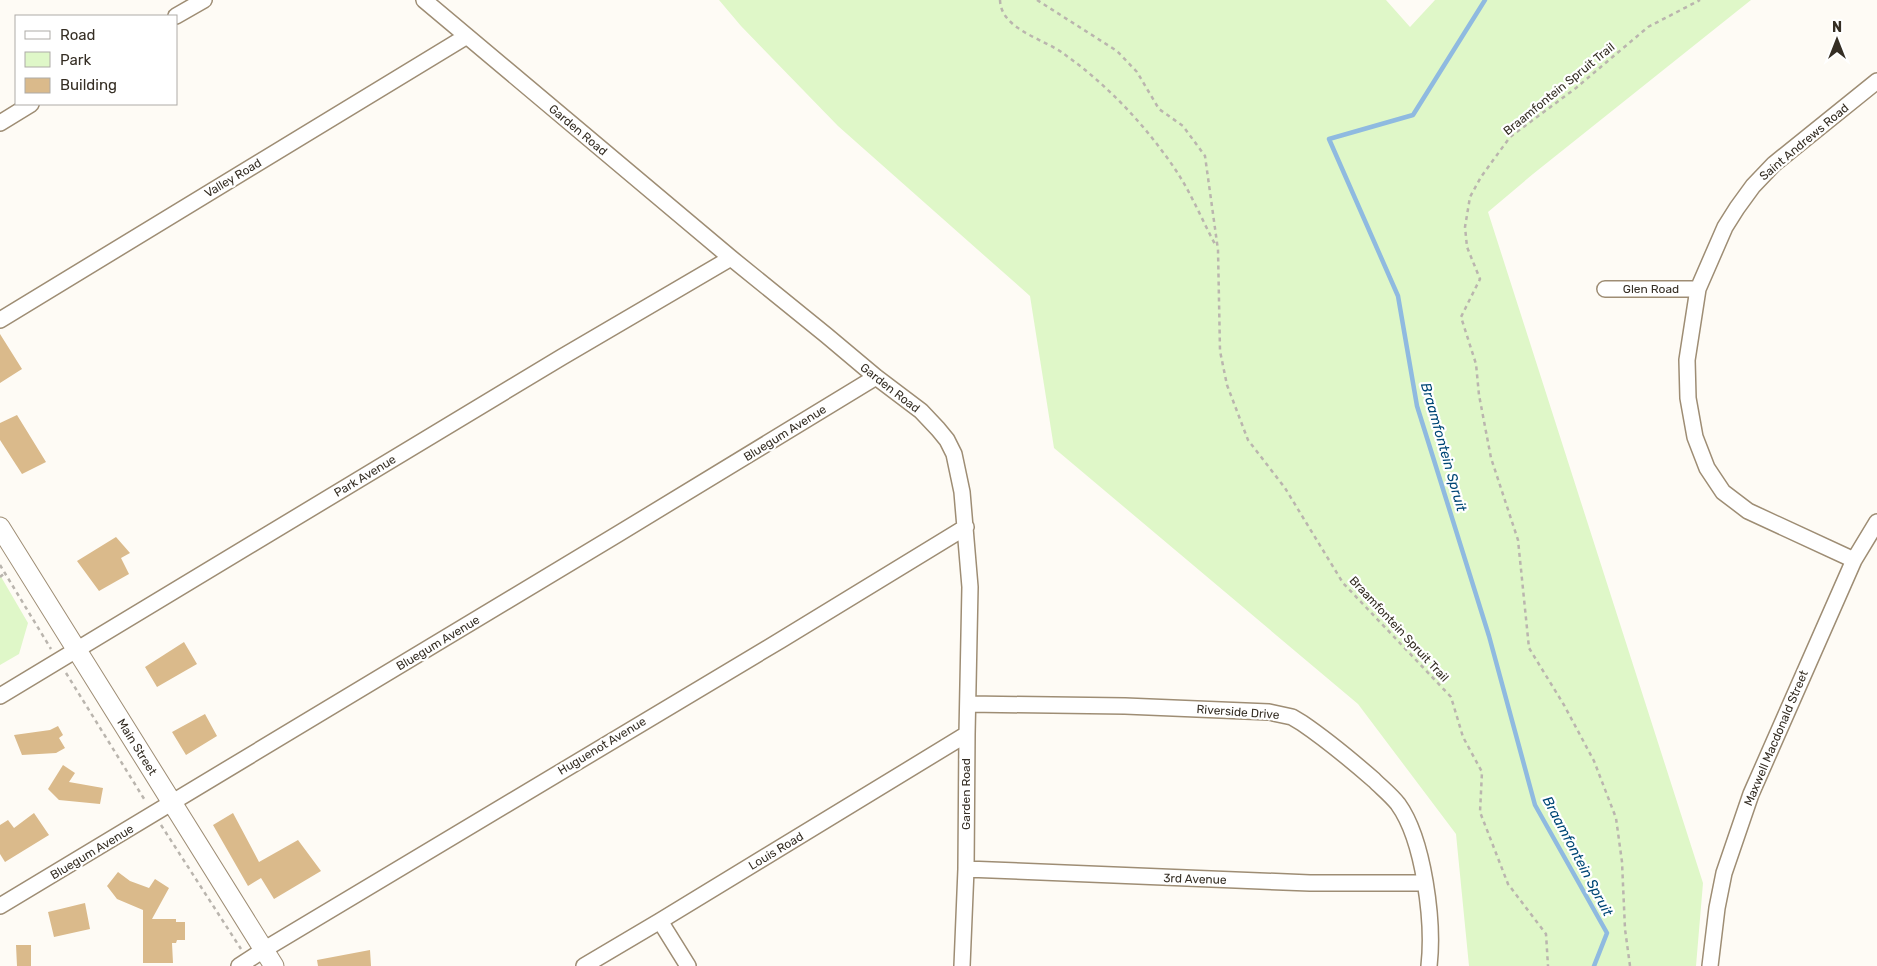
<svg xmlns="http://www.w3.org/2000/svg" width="1877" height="966" viewBox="0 0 1877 966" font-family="Rubik,sans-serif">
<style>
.green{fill:#dff7c8}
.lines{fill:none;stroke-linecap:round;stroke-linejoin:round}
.stream{stroke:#8fbae0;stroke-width:4.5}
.building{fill:#daba8b}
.minor-casing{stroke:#9e8d74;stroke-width:18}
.tertiary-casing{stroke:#9e8d74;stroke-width:21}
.path{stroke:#bab5ae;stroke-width:2.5;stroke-dasharray:4 4;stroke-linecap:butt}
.minor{stroke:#fff;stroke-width:15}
.tertiary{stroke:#fff;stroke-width:19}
.labels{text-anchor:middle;stroke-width:4.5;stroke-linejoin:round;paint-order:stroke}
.street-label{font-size:12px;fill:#352e24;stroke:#fff}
.water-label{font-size:14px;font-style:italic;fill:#004776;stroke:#fff}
</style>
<rect width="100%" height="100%" fill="#fefbf5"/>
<path class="green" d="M719,0h667l24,27 25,-27h316l-218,174 -45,38 215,671 -7,83h-227l-13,-132 -98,-130 -304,-256 -24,-152 -192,-170 -97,-100z
M0,575l28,48 -9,31 -19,11z"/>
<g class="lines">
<path class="stream" d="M1485,0l-72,115 -84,24 69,157 19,110 72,230 46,169 72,128 -13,33"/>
</g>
<path class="building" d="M0,334l22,35 -22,14z
M17,415l29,47 -24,12 -22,-34v-17z
M116,537l14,16 -9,5 8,16 -30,17 -22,-30z
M184,642l13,22 -40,23 -12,-20z
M205,714l12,22 -31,19 -14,-23z
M58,726l5,9 -4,3 6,10 -9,5 -34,2 -8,-20 36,-5z
M63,765l12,8 -6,9 34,6 -3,16 -41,-4 -11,-11z
M34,813l15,22 -44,27 -5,-8v-29l8,-5 6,8z
M233,813l26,49 39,-22 23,31 -47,28 -13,-21 -13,8 -35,-61z
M118,872l12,9 19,7 6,-9 14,9 -17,31h24v3h9v18h-8l-1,3h-4l1,20h-30v-53l-26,-11 -10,-13z
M85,903l5,26 -36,8 -6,-25z
M16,945h15v21h-14z
M370,950l1,16h-53l-1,-6z"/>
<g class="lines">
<g class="minor-casing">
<path id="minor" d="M424,0l307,258 95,77 50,42 45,34 17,18 9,11 7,14 8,38 8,95 -3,147 -1,135 -4,97
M176,16l28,-16
M0,123l31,-19
M1605,289h93
M0,320l467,-284
M1854,560l-106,-49 -25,-19 -16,-24 -12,-31 -7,-39 -1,-38 11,-71 27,-62 12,-19 16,-22 21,-22 103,-83
M0,696l562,-339 169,-99
M968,704l157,2 144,6 23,5 10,6c25,17 49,37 72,57 8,8 17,15 24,24 26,36 36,118 31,162
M966,869l344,14h114
M0,906l618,-372 258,-157
M660,921l28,45
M239,966l26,-17 516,-309 185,-113
M584,966l76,-45 307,-187
M1710,966l7,-58 7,-35 27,-79 103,-234 23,-38"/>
</g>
<g class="tertiary-casing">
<path id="tertiary" d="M0,527l274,439"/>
</g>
<path class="path" d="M1000,0c1,30 45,39 64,54 44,31 83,73 113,118 15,23 26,50 39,74
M1037,0l80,51 20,21 22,37 24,17 22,30 13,94 2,101 7,34 21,55 37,48 58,95 108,114 12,40 19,35 -2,40 28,72 38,50 2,32
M0,565l51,84
M0,577l6,-5
M66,673l80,129
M161,825l80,124
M1630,966l-5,-37 -3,-67 -6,-44 -22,-57 -30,-56 -35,-57 -11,-108 -27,-82 -12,-63 -3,-31 -15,-47 19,-38 -13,-32 -2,-20 5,-30 11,-20 29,-40 66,-49 72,-61 52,-27"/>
<use href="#minor" class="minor"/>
<use href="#tertiary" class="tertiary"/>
</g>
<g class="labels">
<g class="street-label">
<text transform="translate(1559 89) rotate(-39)" y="4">Braamfontein Spruit Trail</text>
<text transform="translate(578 130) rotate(40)" y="4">Garden Road</text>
<text transform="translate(1804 142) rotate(-40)" y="4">Saint Andrews Road</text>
<text transform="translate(233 178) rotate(-31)" y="4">Valley Road</text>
<text x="1651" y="293">Glen Road</text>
<text transform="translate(890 388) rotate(38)" y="4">Garden Road</text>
<text transform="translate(785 433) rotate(-32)" y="4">Bluegum Avenue</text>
<text transform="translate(365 476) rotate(-31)" y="4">Park Avenue</text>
<text transform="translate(1399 629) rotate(47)" y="4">Braamfontein Spruit Trail</text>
<text transform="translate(438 643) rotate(-31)" y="4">Bluegum Avenue</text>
<text transform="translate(1238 712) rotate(4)" y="4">Riverside Drive</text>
<text transform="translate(1776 738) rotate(-67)" y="4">Maxwell Macdonald Street</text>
<text transform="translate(602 746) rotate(-31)" y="4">Huguenot Avenue</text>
<text transform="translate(137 747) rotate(58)" y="4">Main Street</text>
<text transform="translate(966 794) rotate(-90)" y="4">Garden Road</text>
<text transform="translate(776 851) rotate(-31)" y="4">Louis Road</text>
<text transform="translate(92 852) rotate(-31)" y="4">Bluegum Avenue</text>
<text transform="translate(1195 879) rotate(2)" y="4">3rd Avenue</text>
</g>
<g class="water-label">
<text transform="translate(1444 447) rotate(74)" y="5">Braamfontein Spruit</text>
<text transform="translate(1578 856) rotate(62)" y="5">Braamfontein Spruit</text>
</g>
</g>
<rect x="15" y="15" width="162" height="90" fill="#ffffff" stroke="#aeaba7"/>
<rect x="25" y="31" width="25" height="8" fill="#ffffff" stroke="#aeaba7"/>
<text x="60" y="40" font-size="15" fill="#352e24">Road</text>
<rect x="25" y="52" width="25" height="15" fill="#dff7c8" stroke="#aeaba7"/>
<text x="60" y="65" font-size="15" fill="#352e24">Park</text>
<rect x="25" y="78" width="25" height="15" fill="#daba8b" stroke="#aeaba7"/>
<text x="60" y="90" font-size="15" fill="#352e24">Building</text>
<g transform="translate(1837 40)" stroke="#ffffff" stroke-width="4" paint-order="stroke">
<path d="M0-4L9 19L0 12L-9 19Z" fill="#352e24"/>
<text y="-8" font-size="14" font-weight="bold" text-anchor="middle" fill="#352e24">N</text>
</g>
</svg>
